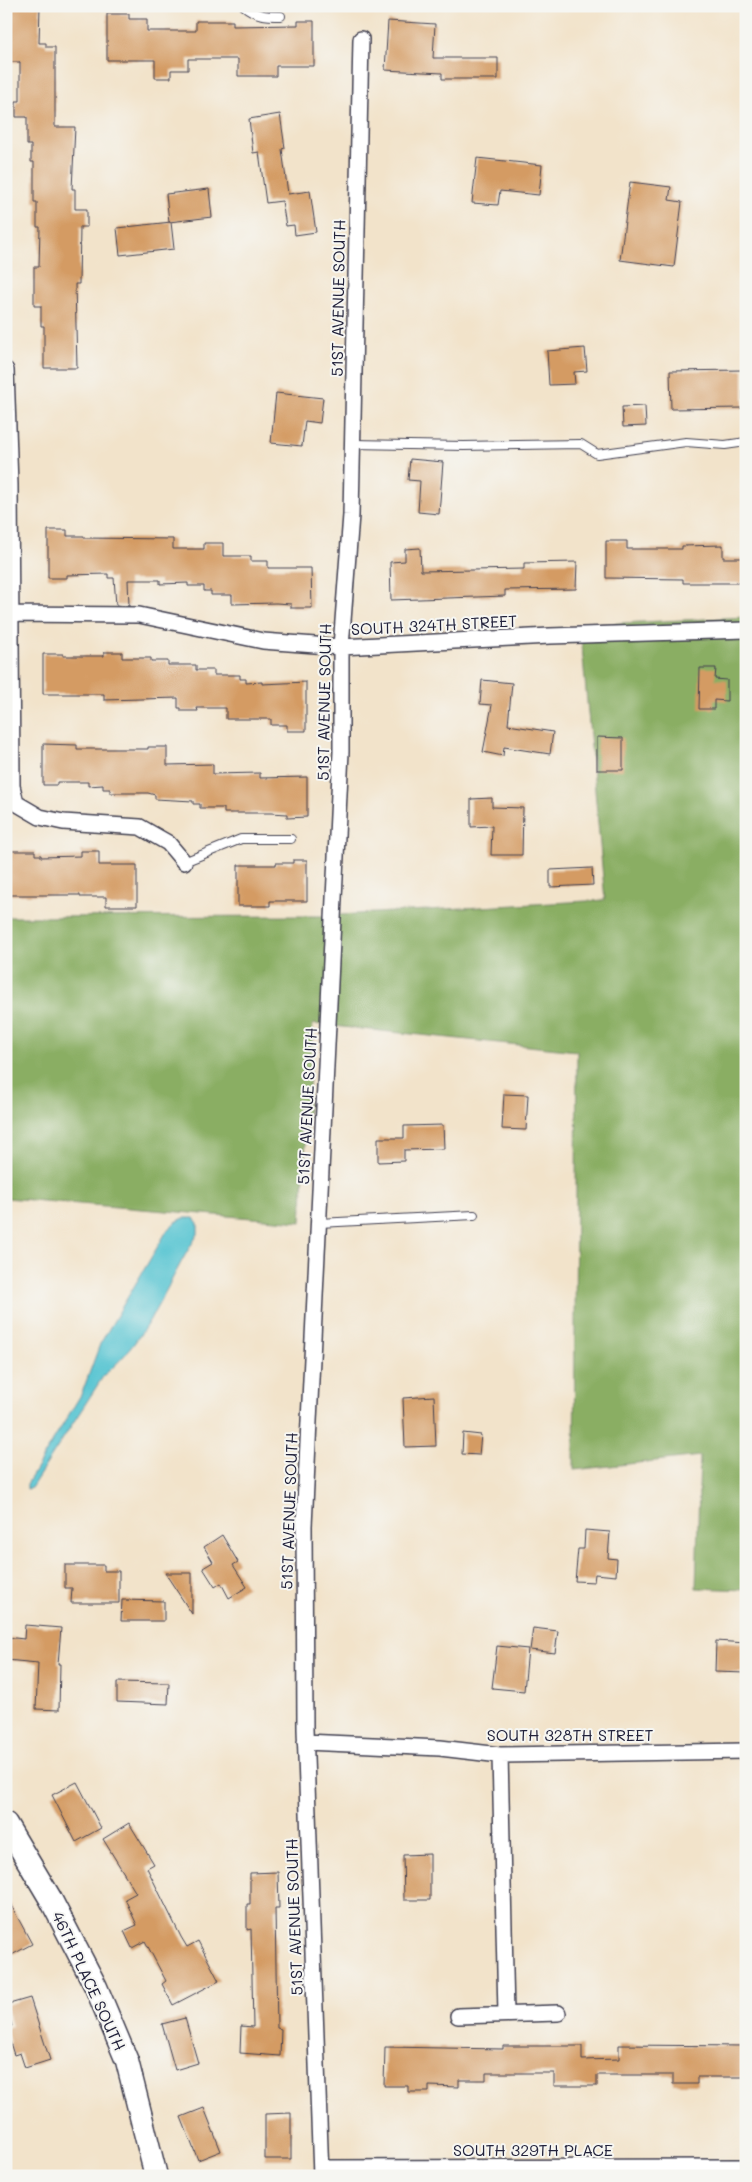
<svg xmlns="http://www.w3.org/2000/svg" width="752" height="2182" viewBox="0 0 752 2182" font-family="Mali,sans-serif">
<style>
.forest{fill:#8aae63;stroke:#56684f}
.water{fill:#59c5d2;stroke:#3e7486}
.building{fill:#d49b64}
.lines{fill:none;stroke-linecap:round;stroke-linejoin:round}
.lane-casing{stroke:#413f50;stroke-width:10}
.street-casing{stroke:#413f50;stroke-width:18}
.secondary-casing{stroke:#413f50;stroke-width:25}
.lane{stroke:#fff;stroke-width:8}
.street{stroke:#fff;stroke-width:15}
.secondary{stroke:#fff;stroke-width:22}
.labels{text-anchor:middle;stroke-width:4;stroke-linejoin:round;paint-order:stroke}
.street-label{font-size:16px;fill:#22223b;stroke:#f6f6f2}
</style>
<rect width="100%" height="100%" fill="#f6f6f2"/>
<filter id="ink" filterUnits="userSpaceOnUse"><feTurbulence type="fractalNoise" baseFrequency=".02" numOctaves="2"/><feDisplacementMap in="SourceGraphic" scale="10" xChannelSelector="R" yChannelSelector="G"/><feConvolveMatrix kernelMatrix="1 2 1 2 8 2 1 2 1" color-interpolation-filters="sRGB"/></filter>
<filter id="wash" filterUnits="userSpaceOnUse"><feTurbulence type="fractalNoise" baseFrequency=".0096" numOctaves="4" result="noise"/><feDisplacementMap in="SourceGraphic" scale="20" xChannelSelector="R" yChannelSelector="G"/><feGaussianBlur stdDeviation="1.12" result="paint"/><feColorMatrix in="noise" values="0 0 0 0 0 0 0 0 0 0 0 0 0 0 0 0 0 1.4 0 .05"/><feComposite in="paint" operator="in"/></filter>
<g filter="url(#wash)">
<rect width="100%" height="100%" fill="#f2e3ca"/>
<path class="forest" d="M746,617v973l-50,-2 4,-132 -126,14 3,-419 -264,-27 -12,198 -295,-24v-281l315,-1 284,-16 -25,-275z"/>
<path class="water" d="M184,1218h10l4,5v11c-31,47 -49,105 -94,141l-73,113 -4,1v-5l55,-91 18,-49 68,-115 8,-7z"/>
<g id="blocks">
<path class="building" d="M6,6h34l-1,37h7v4h9v80h20l-3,62h3v20h12v18h-7l-1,57h-4l2,84h-33v-42h-3v-20h-7v-39h5l1,-40h-3v-25h-3v-40h-3v-17h-4v-28h-11v-16h4v-39h-14z
M107,14h22v5h18v12h49v-10h37v5l65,-1v-4h16v45h-38v10h-38v-17h-50v11h-17v8h-16v-18h-48z
M388,21l47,3 -2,34h65v21h-56v-6l-57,-3z
M280,114l5,34 -3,1 6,45 22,-3 6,41 -21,3 -1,-10 -8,1 -4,-25 -16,2 -7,-51 -6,1 -4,-34z
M477,158l65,7 -3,30 -39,-4 -2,14 -26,-2z
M630,182l41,5 -2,13 13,2 -8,65 -54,-7z
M209,189l3,28 -43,5 -3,-28z
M171,222l3,27 -54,6 -3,-27z
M585,348l2,23 -13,1 1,12 -26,1 -2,-34z
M743,370v38l-72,1 -1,-38z
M276,393l47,5 -3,25 -15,-2 -3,25 -31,-3z
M645,406l1,20 -23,1 -1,-20z
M410,459l33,3 -4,52 -21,-2 2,-31 -12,-1z
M48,530h19v6h17v2l89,1v10h31v-6h19v13h28v5h17v7h43l1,40h-21v-4l-15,-1 -44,1v-9h-21v-4h-7v-5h-16v-3l-28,1v-4h-32l1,26 -13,-1 -2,-27h-6v-4l-41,1v3h-19z
M606,541h21v8h55v-3l41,-1v13h23v25h-63v-4l-77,-1z
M420,548l1,23 103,-2v-6l53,-1 -1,27 -71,1v6l-114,4 -1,-38 15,-1v-12z
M104,652h18v6h29v3h17v4h28v5h18v5h26v4h6v4l16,-1v2l44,-2v49h-19v-6h-16v-6h-45v-11h-29l1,3h-17v-3h-3v-10l-74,2v-6h-61v-40h20v2h41z
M700,668h16l-1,11 12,1v21l-13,-1v9h-15z
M482,680l30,3 -4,42 45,7 -3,22 -46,-7 -1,9 -20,-4 9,-47 -12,-1z
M597,737l26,1v32h-26z
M43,744l34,1v4h71v-2h19v18l46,-1v10l47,-1v5l47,-1v40l-20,1v-4l-16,-1h-47v-5h-24v-4h-7v-3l-38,-2v-4l-7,-2h-38v-4h-7v-4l-15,1v-4h-31v3h-14z
M492,798v9l31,1 -1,47h-31l1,-29 -21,1v-28z
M6,851h29v4h6v2l40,-1v-5h18v14h38v41h-31v-9h-26v-2h-74z
M293,860h14v41h-37v5h-32v-41h38v-2h17z
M592,868l1,17 -43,2v-17z
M504,1094l24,1 -2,35 -24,-1z
M443,1125l1,24 -40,1v11l-26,1v-24h26v-12z
M434,1396l2,50 -31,1 -2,-49z
M463,1433l18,2 -2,20 -17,-1z
M585,1530l25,2 -2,26 9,1 -1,17 -21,-2 -1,8 -19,-1 3,-32h6z
M222,1535l16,27 -5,3 14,22 -18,11 -8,-15 -6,4 -12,-19 10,-6 -9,-15z
M65,1565h39v6h15v32h-48l1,-15h-7z
M165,1573h27v41z
M122,1600l42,1v20h-43z
M25,1625l36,3 -3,36h2l-1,46 -23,-1 2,-46 -32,-3v-23l18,2z
M533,1628l25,3 -3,22 -25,-3z
M716,1641l30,2v30l-31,-1z
M497,1646l31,3 -4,42 -32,-3z
M117,1682l52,1 -1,21 -51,-2z
M77,1782l24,46 -25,14 -24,-47z
M129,1823l25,41 -7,4 34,69 6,10 11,-6 21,40 -46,24 -11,-21 4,-3 -21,-40 -13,7 -8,-17 13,-6 -12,-26 11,-6 -33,-54z
M430,1854v46h-26l-1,-45z
M278,1872l1,36h-4l2,120 4,1 -1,27 -40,-3 1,-27 12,1 -2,-98 -4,1v-26h3v-31z
M6,1896l26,48 -26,14z
M30,1998l20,62 -25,8 -5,-15 -6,2 -8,-25v-2l6,-2 -6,-21z
M185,2018l13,45 -23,7 -13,-46z
M619,2045l127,1v31h-49v7h-24v-9h-76v11h-43v-13h-68v7h-27v7l-30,-1v6h-21v-6h-24l1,-39 118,2v-3h79v14l37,-1z
M204,2108l17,43 -23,9 -17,-43z
M291,2113v46h-26v-45z"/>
</g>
</g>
<g filter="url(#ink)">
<use href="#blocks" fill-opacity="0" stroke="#413f50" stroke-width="1"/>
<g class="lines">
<g class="lane-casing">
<path id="lane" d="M244,6c12,10 23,10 37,10
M353,444l111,2 117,-2 16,10 89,-12 39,3 21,-3
M184,862l57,-23h50
M319,1223l155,-8"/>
</g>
<g class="street-casing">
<path id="street" d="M6,370l4,115 2,301 4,17 24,14 23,5 77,5 28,16 16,19
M6,614l133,1 124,26 78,6 209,-11 196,-6
M305,1742l135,6 60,7 246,-4
M500,1755l6,259
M458,2016l100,-3
M321,2168l425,-1
M321,2176l-16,-447 -1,-203 37,-774v-105l10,-132 10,-476"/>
</g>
<g class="secondary-casing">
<path id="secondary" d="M6,1824l44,74 46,89 31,74 29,115"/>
</g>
<use href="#lane" class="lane"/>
<use href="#street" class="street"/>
<use href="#secondary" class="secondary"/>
</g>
</g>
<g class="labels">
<g class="street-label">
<text transform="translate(338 298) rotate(-89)" y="6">51ST AVENUE SOUTH</text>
<text transform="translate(434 625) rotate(-3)" y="6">SOUTH 324TH STREET</text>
<text transform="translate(324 702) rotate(-89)" y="6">51ST AVENUE SOUTH</text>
<text transform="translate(307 1106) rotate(-87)" y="6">51ST AVENUE SOUTH</text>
<text transform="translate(289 1511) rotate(-88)" y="6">51ST AVENUE SOUTH</text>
<text x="570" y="1741">SOUTH 328TH STREET</text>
<text transform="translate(294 1917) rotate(-92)" y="6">51ST AVENUE SOUTH</text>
<text transform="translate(89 1981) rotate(65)" y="6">46TH PLACE SOUTH</text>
<text x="533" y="2156">SOUTH 329TH PLACE</text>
</g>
</g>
<rect width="752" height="2182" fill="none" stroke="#f6f6f2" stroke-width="25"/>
</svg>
